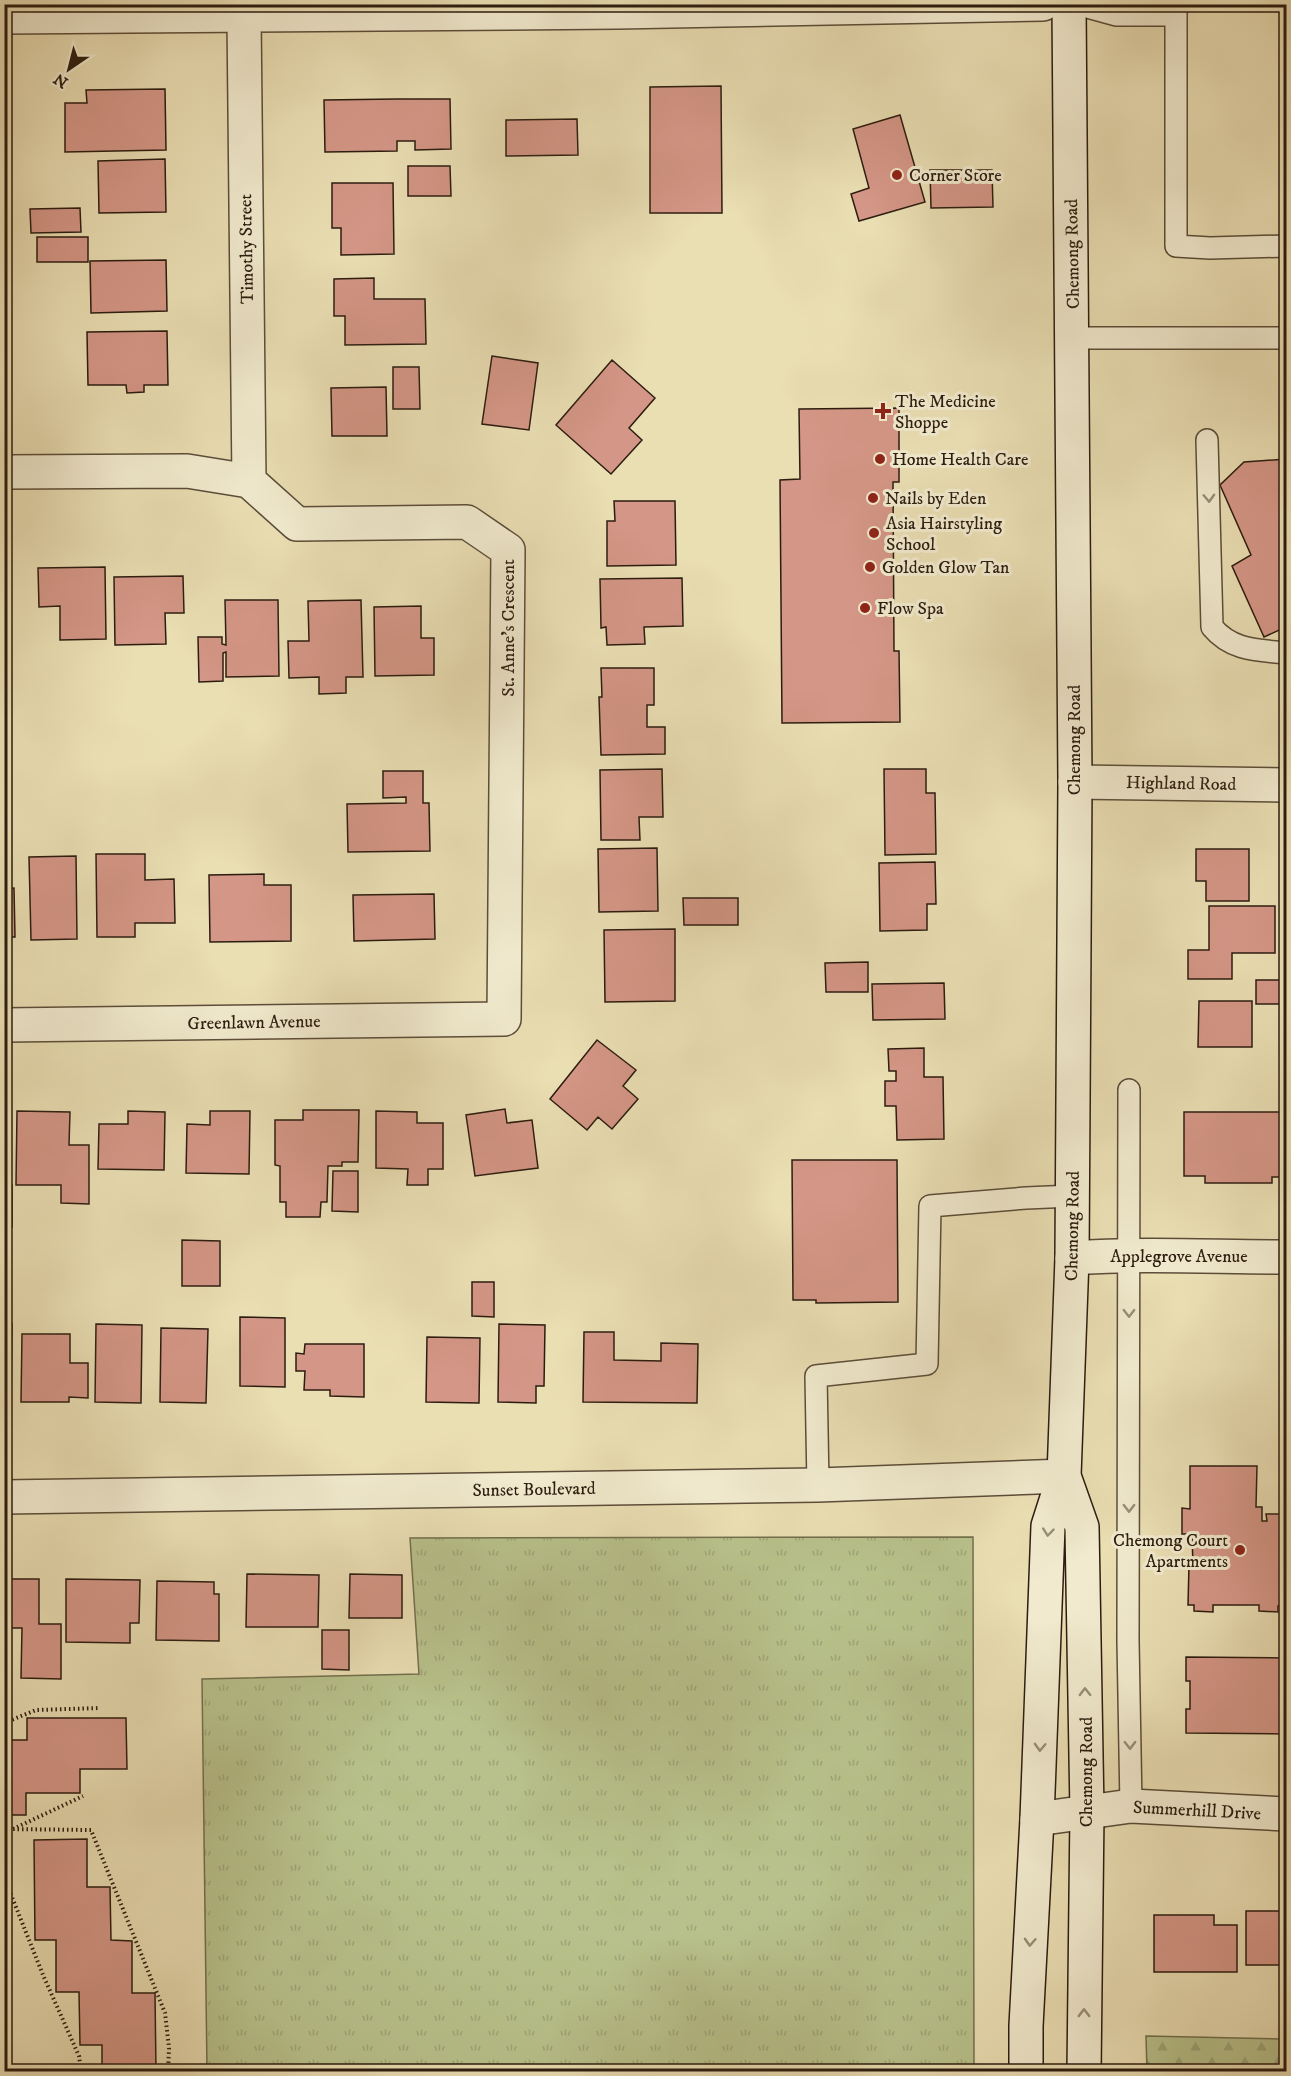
<svg xmlns="http://www.w3.org/2000/svg" width="1291" height="2076" viewBox="0 0 1291 2076" font-family="'IM FELL DW Pica',serif">
<style>
.grass{fill:url(#grass-tufts);stroke:#726f4e;stroke-width:1.5}
.forest{fill:url(#forest-firs);stroke:#726f4e;stroke-width:1.5}
.building{fill:#d49686;stroke:#2c1d10;stroke-width:1.5}
.lines{fill:none;stroke-linecap:round;stroke-linejoin:round}
.service-casing{stroke:#5c4d39;stroke-width:24}
.minor-casing{stroke:#5c4d39;stroke-width:36}
.tertiary-casing{stroke:#5c4d39;stroke-width:36}
.secondary-casing{stroke:#2c1d10;stroke-width:36}
.path{stroke:#2c1d10;stroke-width:4;stroke-dasharray:1.5 3;stroke-linecap:butt}
.service{stroke:#f1eace;stroke-width:21}
.minor{stroke:#f1eace;stroke-width:33}
.tertiary{stroke:#f1eace;stroke-width:33}
.secondary{stroke:#f1eace;stroke-width:33}
.oneway{stroke:#988e78}
.poi-dot{fill:#8f2418;stroke:#f1eace;stroke-width:2}
.labels{text-anchor:middle;stroke-width:6;stroke-linejoin:round;paint-order:stroke}
.poi-label{font-size:18px;fill:#2c1d10;stroke:#f1eace;text-anchor:start}
.street-label{font-size:18px;fill:#2c1d10;stroke:#f1eace}
</style>
<defs>
<pattern id="grass-tufts" width="24" height="20" patternUnits="userSpaceOnUse" patternTransform="scale(1.5)"><rect width="24" height="20" fill="#b8c18b"/><path d="M3 7l-1-3M5 7V3M7 7l1-3M15 17l-1-3M17 17v-4M19 17l1-3" fill="none" stroke="#9ea577"/></pattern>
<pattern id="forest-firs" width="22" height="20" patternUnits="userSpaceOnUse" patternTransform="scale(1.5)"><rect width="22" height="20" fill="#b8c18b"/><path d="M5 1l3.5 6h-7zM16 11l3.5 6h-7z" fill="#9ea577"/></pattern>
</defs>
<rect width="100%" height="100%" fill="#eadeb3"/>
<filter id="stains"><feTurbulence type="fractalNoise" baseFrequency=".00333" numOctaves="4"/><feColorMatrix values="0 0 0 0 .2 0 0 0 0 .09 0 0 0 0 .02 0 0 0 .5 -.17"/></filter>
<radialGradient id="worn" r=".72"><stop offset=".6" stop-color="#630" stop-opacity="0"/><stop offset="1" stop-color="#630" stop-opacity=".3"/></radialGradient>
<path class="grass" d="M973,1537l1,534h-767l-5,-392 217,-5 -9,-136z"/>
<path class="forest" d="M1146,2036l140,3v32h-139z"/>
<path class="building" d="M721,86l1,127h-72v-126z
M165,89l1,61 -101,2v-49h22l-1,-13z
M397,99h53l1,50 -36,1v-9h-18v10l-72,1 -1,-52z
M900,115l25,87 -66,19 -8,-27 18,-6 -16,-59z
M577,119l1,36 -72,1v-36z
M165,159l1,53 -67,1 -1,-52z
M408,166h42l1,30h-43z
M930,170h62l1,37 -62,1z
M332,183h61l1,71 -53,1v-27h-9z
M80,208l1,24 -50,1 -1,-24z
M37,237h51v25h-51z
M166,260l1,51 -76,2 -1,-52z
M374,278v21h51l1,45 -81,1v-29h-11v-37z
M167,331l1,54h-24v7l-17,1 -1,-8h-38l-1,-53z
M492,356l46,7 -9,67 -47,-6z
M612,360l43,38 -26,30 13,12 -31,34 -55,-49z
M393,367h26l1,42h-27z
M386,387l1,49h-55l-1,-48z
M899,408v74h-6l1,169h5l1,71 -118,1 -2,-243 20,-1 -1,-70z
M1286,459v168l-22,10 -32,-71 19,-11 -31,-70 24,-23z
M614,501h61l1,64 -69,1v-45h8z
M105,567l1,72 -46,1v-34l-21,1 -1,-39z
M183,576l1,37h-19l1,31 -51,1 -1,-68z
M682,578l1,48 -39,1 1,17 -38,1 -1,-18 -5,1 -1,-49z
M225,600h53l1,76 -53,1v-25l-3,1v28l-24,1 -1,-45h24v7l4,1z
M361,600l2,77h-17v16l-27,1v-17l-30,1 -1,-37h21l-1,-40z
M421,606v32h13v37l-59,1 -1,-69z
M601,668h53v37h-7v22h18v27l-64,1 -2,-58h3z
M662,769l1,48h-24l1,23h-39l-1,-70z
M884,769h42v24h9l1,61 -51,1z
M383,771h40v32h6l1,48 -82,1 -1,-48 59,-1v-6l-23,1z
M657,848l1,63 -59,1 -1,-63z
M1196,849h53v52h-43v-20h-10z
M96,854h49v26l29,-1 1,44h-40v14h-38z
M76,856l1,83 -46,1 -2,-83z
M935,862l1,42h-9v26l-47,1 -1,-68z
M264,874v11h27v56l-81,1 -1,-67z
M14,888l1,49h-11v-48z
M434,894l1,45 -81,2 -1,-46z
M683,898h55v27h-54z
M1209,906h66v47h-43v26h-44v-29h21z
M675,929v72l-70,1 -1,-72z
M868,962v30h-42l-1,-29z
M1256,980h30v24h-30z
M944,983l1,36 -72,1 -1,-36z
M1199,1001h53v46h-54z
M597,1040l39,30 -13,16 15,13 -26,30 -14,-12 -11,13 -37,-31z
M924,1048v29h19l1,62 -47,1 -1,-34h-11v-25h11v-10h-7l-1,-22z
M505,1109l2,14 25,-3 6,48 -63,8 -9,-61z
M303,1110h56l-1,52h-16v4h-14l-1,36h-6l-1,15h-34v-15h-6v-36l-5,-1v-45h28z
M17,1111l53,1 -1,33h20v59l-28,-1v-18h-45z
M128,1111l37,1 -1,58 -66,-1 1,-45h29z
M210,1111h40l-1,63 -63,-1 1,-49 23,1z
M376,1111l41,1v11h26v46h-15v16h-21l1,-16 -32,-1z
M1184,1112h102v65h-14v6h-67v-7h-21z
M792,1160h105l1,142 -82,1v-3h-23z
M333,1171h25v41l-26,-1z
M4,1185h8v42h-8z
M182,1240l38,1v45h-38z
M472,1282h22v35l-22,-1z
M240,1317l45,1v69l-45,-1z
M4,1324h8l-1,80h-7z
M96,1324l46,1 -1,78 -46,-1z
M499,1324l46,1 -1,61h-8v17l-38,-1z
M161,1328l47,1 -2,74 -46,-1z
M584,1332h30v28l47,1v-18l37,1 -1,59 -114,-1z
M22,1334h48v29h18v35l-19,-1v5h-48z
M427,1337l53,1 -1,65 -53,-1z
M305,1344h59v53l-34,-1v-6h-26l1,-19h-9v-18l8,1z
M1190,1466h67l-1,41h6v14h5l-1,-7h15v6h5v86h-8v6l-19,-1v-6h-46v7l-19,-1v-6h-6l1,-40h4l-1,-29 -2,-1v-1h-8v-26l8,1z
M247,1574l72,1 -1,52h-72z
M350,1574l52,1v43h-53z
M4,1579h35v45h22v55l-40,-1 1,-50h-18z
M66,1579l74,1 -1,43h-9v20l-64,-1z
M157,1581l57,1v12h5v47l-63,-1z
M322,1630h27v40l-27,-1z
M1186,1657l100,1v76l-100,-1v-24h4v-28h-4z
M27,1718h99l1,51h-47v24h-54v22h-22v-75h23z
M87,1839v48h23l1,53 21,1v52h23l1,79h-54v-27h-22l-1,-53h-23v-52h-21l-1,-100z
M1246,1911h40v54h-40z
M1154,1915h60v10h23v47h-83z"/>
<g class="lines">
<g class="service-casing">
<path id="service" d="M1076,4l40,11h60
M1176,4v242l34,2 76,-2
M1072,338h214
M1207,440l5,187c20,24 46,23 74,26
M1129,1090l-1,551 3,165
M818,1485l-2,-109 111,-12 3,-158 96,-8 46,-2"/>
</g>
<g class="minor-casing">
<path id="minor" d="M4,17l614,-5 425,-8
M244,17l5,464
M4,472l183,-1 62,10 48,43 170,-2 41,28 -4,469 -500,6
M1075,782l211,3
M1072,1258c72,-5 143,-1 214,-1
M1037,1819l94,-13 155,8"/>
</g>
<g class="tertiary-casing">
<path id="tertiary" d="M4,1497l814,-12 246,-9"/>
</g>
<g class="secondary-casing">
<path id="secondary" d="M1064,1476l18,51 5,285 -3,260
M1026,2072v-46l11,-207 11,-293 16,-50 8,-218 3,-476 -6,-778"/>
</g>
<path class="path" d="M4,1723l32,-13 64,-2
M4,1829l87,1 74,183 4,35 -1,24
M13,1829l70,-33
M4,1877l39,98 36,81 2,16"/>
<use href="#service" class="service"/>
<use href="#minor" class="minor"/>
<use href="#tertiary" class="tertiary"/>
<use href="#secondary" class="secondary"/>
</g>
<defs><path id="oneway-chevron" d="M-2-3.5L2.5 0L-2 3.5" fill="none" stroke-width="1.6" stroke-linecap="round" stroke-linejoin="round" transform="scale(1.5)"/></defs>
<g class="oneway">
<use href="#oneway-chevron" transform="translate(1209 498) rotate(88)"/>
<use href="#oneway-chevron" transform="translate(1129 1313) rotate(90)"/>
<use href="#oneway-chevron" transform="translate(1129 1508) rotate(90)"/>
<use href="#oneway-chevron" transform="translate(1048 1532) rotate(96)"/>
<use href="#oneway-chevron" transform="translate(1085 1692) rotate(-91)"/>
<use href="#oneway-chevron" transform="translate(1130 1745) rotate(89)"/>
<use href="#oneway-chevron" transform="translate(1040 1747) rotate(92)"/>
<use href="#oneway-chevron" transform="translate(1030 1942) rotate(93)"/>
<use href="#oneway-chevron" transform="translate(1084 2013) rotate(-90)"/>
</g>
<g class="poi-dot">
<circle cx="897" cy="175" r="6"/>
<path d="M880 402h6v6h6v6h-6v6h-6v-6h-6v-6h6z"/>
<circle cx="880" cy="459" r="6"/>
<circle cx="873" cy="498" r="6"/>
<circle cx="874" cy="533" r="6"/>
<circle cx="870" cy="567" r="6"/>
<circle cx="865" cy="608" r="6"/>
<circle cx="1240" cy="1550" r="6"/>
</g>
<g class="labels">
<g class="poi-label">
<text x="909" y="181">Corner Store</text>
<text x="895" y="407">The Medicine<tspan x="895" dy="21">Shoppe</tspan></text>
<text x="892" y="465">Home Health Care</text>
<text x="885" y="504">Nails by Eden</text>
<text x="886" y="529">Asia Hairstyling<tspan x="886" dy="21">School</tspan></text>
<text x="882" y="573">Golden Glow Tan</text>
<text x="877" y="614">Flow Spa</text>
<text x="1228" y="1546" text-anchor="end">Chemong Court<tspan x="1228" dy="21">Apartments</tspan></text>
</g>
<g class="street-label">
<text transform="translate(246 249) rotate(-91)" y="6">Timothy Street</text>
<text transform="translate(1072 254) rotate(-91)" y="6">Chemong Road</text>
<text transform="translate(508 628) rotate(-90)" y="6">St. Anne's Crescent</text>
<text transform="translate(1074 740) rotate(-90)" y="6">Chemong Road</text>
<text transform="translate(1181 783) rotate(1)" y="6">Highland Road</text>
<text transform="translate(254 1022) rotate(-1)" y="6">Greenlawn Avenue</text>
<text transform="translate(1072 1226) rotate(-89)" y="6">Chemong Road</text>
<text x="1179" y="1262">Applegrove Avenue</text>
<text transform="translate(534 1489) rotate(-1)" y="6">Sunset Boulevard</text>
<text transform="translate(1086 1772) rotate(-90)" y="6">Chemong Road</text>
<text transform="translate(1197 1810) rotate(3)" y="6">Summerhill Drive</text>
</g>
</g>
<rect width="1291" height="2076" fill="none" stroke="#eadeb3" stroke-width="24"/>
<rect x="6" y="6" width="1279" height="2064" fill="none" stroke="#2c1d10" stroke-width="3"/>
<rect x="12" y="12" width="1267" height="2052" fill="none" stroke="#2c1d10" stroke-width="1.5"/>
<g transform="translate(69 69) rotate(215)" stroke="#f1eace" stroke-width="4.5" paint-order="stroke">
<path d="M0-4.5L10 22L0 15L-10 22Z" fill="#2c1d10"/>
<text y="-9" font-size="16" font-weight="bold" text-anchor="middle" fill="#2c1d10">N</text>
</g>
<rect width="100%" height="100%" filter="url(#stains)"/>
<rect width="100%" height="100%" fill="url(#worn)"/>
</svg>
